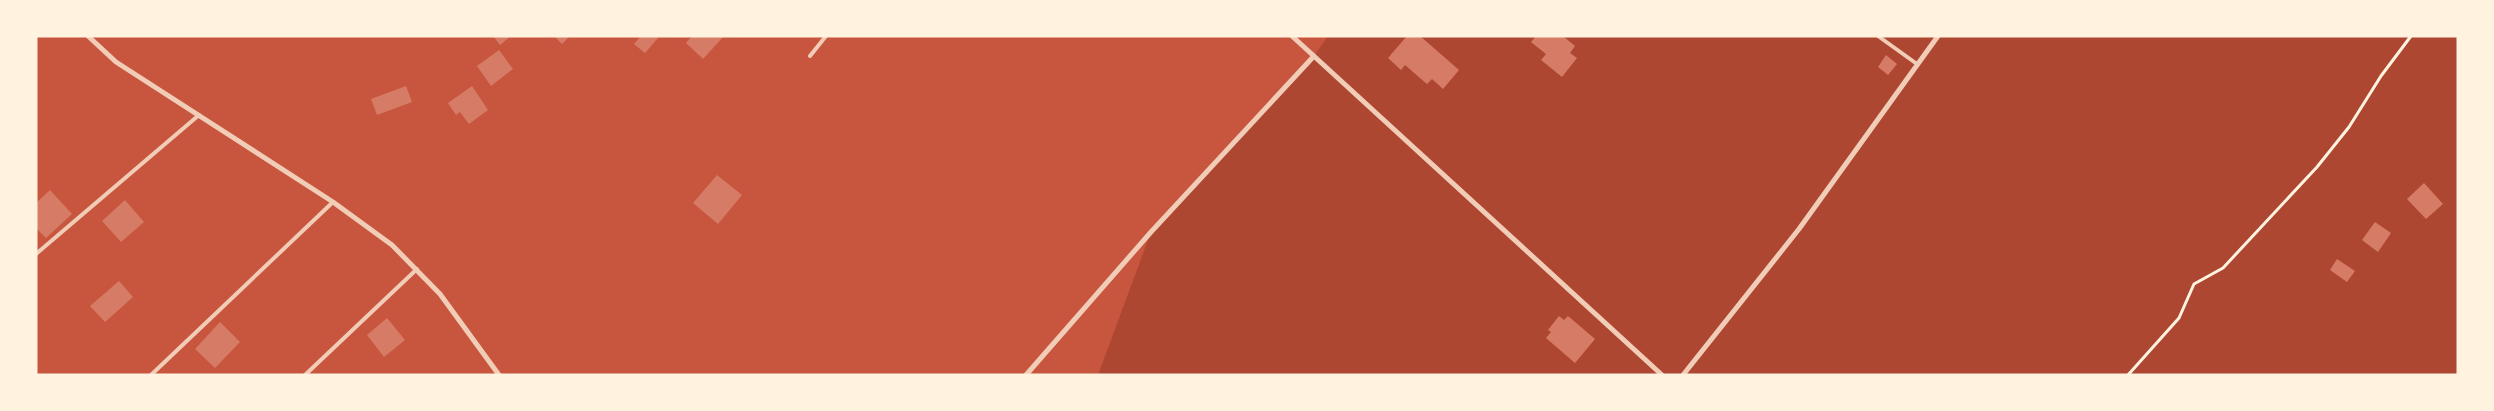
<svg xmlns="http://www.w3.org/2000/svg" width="2494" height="411" viewBox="0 0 2494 411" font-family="'IBM Plex Sans',sans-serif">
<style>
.green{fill:#ae4732}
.building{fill:#d67c66}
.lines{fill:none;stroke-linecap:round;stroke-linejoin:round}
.path{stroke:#fff3e0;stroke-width:3}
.service{stroke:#f1ccb7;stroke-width:4}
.minor{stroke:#f1ccb7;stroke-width:5}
</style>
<rect width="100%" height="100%" fill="#c8553d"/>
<path class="green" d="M1328,36h1130v339h-1360l53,-143 163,-176z"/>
<path class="building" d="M493,36h18l-11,9z
M554,36h16l-8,8z
M641,36h16l1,2 -13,15 -11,-9z
M692,36h32l-21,23 -17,-16z
M1407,36h13l39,34 -16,19 -11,-10 -5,5 -22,-19 -4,5 -13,-12z
M1536,36h27l12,10 -5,7 7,5 -15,19 -21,-17 5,-6 -15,-12z
M499,50l14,19 -22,17 -14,-20z
M1886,55l11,9 -9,11 -10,-8z
M406,86l6,16 -35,13 -6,-16z
M472,86l16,24 -19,14 -9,-12 -4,3 -8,-12z
M717,175l25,20 -24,29 -25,-21z
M2424,183l19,21 -17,15 -19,-20z
M50,190l22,24 -26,24 -10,-10v-25z
M125,200l19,22 -23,20 -19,-21z
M2375,222l16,11 -13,19 -16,-12z
M2337,259l18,12 -8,11 -17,-12z
M119,281l14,16 -28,25 -15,-16z
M1559,316l5,4 4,-4 27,23 -20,24 -29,-25 5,-6 -3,-2z
M387,318l18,22 -21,17 -17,-22z
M220,322l20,20 -25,26 -20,-19z"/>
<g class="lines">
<path class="path" d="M2128,375l51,-57 15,-34 29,-16 94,-101 32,-40 32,-51 30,-40"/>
<path class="service" d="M1878,36l39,28
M810,56l16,-20
M36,254l163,-139
M151,375l182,-173
M305,375l112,-106"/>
<path class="minor" d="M88,36l28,26 217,140 59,43 48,49 59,81
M1292,36l370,339
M1026,375l125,-143 163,-176
M1683,375l116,-146 139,-193"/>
</g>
<rect width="2494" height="411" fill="none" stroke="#fff3e0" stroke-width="75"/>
</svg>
